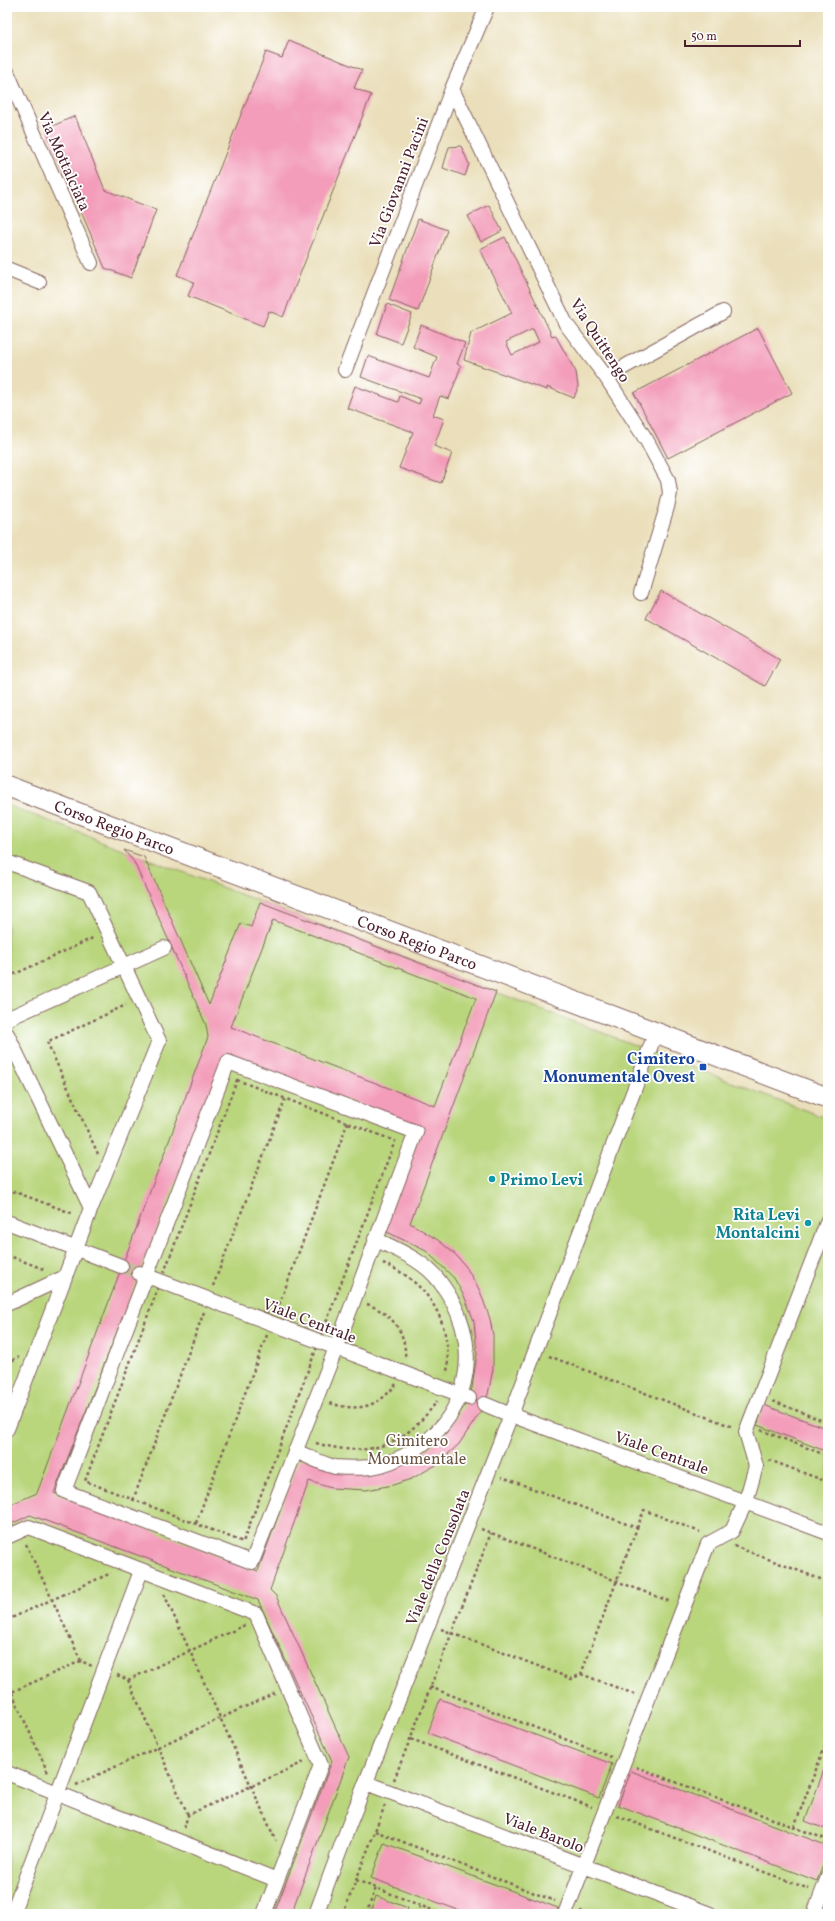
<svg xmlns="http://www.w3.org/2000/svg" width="835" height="1921" viewBox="0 0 835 1921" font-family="Vollkorn,serif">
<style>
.green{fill:#b9d67d;stroke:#827a54}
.building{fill:#f39dba;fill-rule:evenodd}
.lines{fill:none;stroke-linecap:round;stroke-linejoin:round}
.street-tunnel{stroke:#cab99d;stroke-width:14;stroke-dasharray:14 7;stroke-linecap:butt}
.street-casing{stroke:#82625d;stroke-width:16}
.secondary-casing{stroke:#82625d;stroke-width:22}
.path{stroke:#82625d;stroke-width:2.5;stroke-dasharray:3 3;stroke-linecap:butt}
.street{stroke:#fff;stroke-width:14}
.secondary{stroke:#fff;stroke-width:20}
.transit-dot{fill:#1a4fb4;stroke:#fff;stroke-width:1.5}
.culture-dot{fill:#0f9aa8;stroke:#fff;stroke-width:1.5}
.labels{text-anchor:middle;stroke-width:3.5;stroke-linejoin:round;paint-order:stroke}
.street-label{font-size:16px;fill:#4a1f2b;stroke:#fff}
.transit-label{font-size:16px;font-weight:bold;fill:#164399;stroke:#fff;text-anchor:end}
.culture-label{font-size:16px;font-weight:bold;fill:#0d838f;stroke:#fff;text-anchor:start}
.park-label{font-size:16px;fill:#6b5644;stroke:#fff}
</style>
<rect width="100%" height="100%" fill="#fff"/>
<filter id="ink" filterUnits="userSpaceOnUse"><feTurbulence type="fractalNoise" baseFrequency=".025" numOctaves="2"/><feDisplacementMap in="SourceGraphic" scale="8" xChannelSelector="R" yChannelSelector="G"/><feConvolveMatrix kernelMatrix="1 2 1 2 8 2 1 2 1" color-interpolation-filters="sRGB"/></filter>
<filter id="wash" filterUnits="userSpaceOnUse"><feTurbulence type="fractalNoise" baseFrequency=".012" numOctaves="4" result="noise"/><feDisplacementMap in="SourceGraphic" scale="16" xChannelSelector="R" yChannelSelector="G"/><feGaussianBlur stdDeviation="0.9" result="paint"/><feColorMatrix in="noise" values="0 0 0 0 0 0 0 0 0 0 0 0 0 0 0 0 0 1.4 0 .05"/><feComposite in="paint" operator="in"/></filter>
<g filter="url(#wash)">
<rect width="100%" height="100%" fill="#eadfba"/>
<path class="green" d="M7,805l821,314v795h-821z"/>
<g id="blocks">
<path class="building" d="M289,40l73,30 -8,18 17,7 -88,222 -14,-6 -6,15 -75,-30 6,-14 -17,-7 89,-223 16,6z
M75,116l30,74 51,20 -25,68 -26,-10 -59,-139z
M461,146l8,18 -4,12 -22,-8 6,-21z
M489,205l13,26 -21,11 -13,-26z
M418,219l29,11 -29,81 -29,-11z
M505,237l47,99 3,-1 21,37 2,15 -4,11 -27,-11v3l-83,-30 7,-27 41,-20 -32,-64zM533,329l6,13 -27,13 -6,-13z
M387,304l25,10 -11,29 -24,-9z
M421,325l44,18 -8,21 4,2 -12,33 -9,-3 -7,19 11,4 -10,27 18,7 -11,30 -42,-15 14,-36 -66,-24 8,-22 43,16 2,-6 19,8 2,-5 -60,-22 7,-21 61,22 8,-21 -24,-10z
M758,328l34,65 -124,65 -34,-65z
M661,591l119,68 -15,27 -119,-68z
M124,850l20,7 65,148 32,-82 10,4 9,-25 236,90 -86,231 28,17 18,15 10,12 14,24 10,28 3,16v34l-5,25 -7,17 -22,33 -23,21 -25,14 -18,6 -27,5 -35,-2 -22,-7 -39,109 6,6 73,161 -58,157h-17l58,-153 -74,-161 -228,-85 -23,11v-20l30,-13 171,-456 -2,-12 -72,-163zM273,920l203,78 -41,108 -204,-79zM225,1055l196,73 -38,102 43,21 28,27 11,20 9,23 3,33 -5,34 -7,17 -19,28 -22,19 -19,11 -106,-4 -41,112 -204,-78z
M764,1405l64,24v23l-71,-27z
M440,1699l172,65 -13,34 -171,-65z
M828,1759v71l-23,-9z
M631,1771l197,75v6l-11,29 -199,-76z
M384,1843l174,65 -2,6h-87l-98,-36z
M376,1896l32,12 -2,6h-36z"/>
</g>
</g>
<g filter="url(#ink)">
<use href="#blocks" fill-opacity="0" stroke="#82625d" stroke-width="1"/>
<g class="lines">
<path class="street-tunnel" d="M121,1266l18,7"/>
<g class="street-casing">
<path id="street" d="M7,72l84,191
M452,89l114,235 40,53 41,64 21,39 2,13 -3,14 -26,86
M7,269l32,13
M345,370l107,-281 35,-82
M606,377l117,-65
M7,862l82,30 70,149 -68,167
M7,1019l157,-71
M7,1034l84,174 -26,69 -58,27
M228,1062l188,70 -80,216 -84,214 -188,-71z
M7,1222l114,44
M139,1273l330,125
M484,1404l27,11 317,118
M7,1429l58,-152
M295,1451c13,5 27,13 40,16 11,1 25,1 36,0 15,-2 32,-10 45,-18 59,-39 66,-112 24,-167 -15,-21 -42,-32 -65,-43
M7,1537l22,-10 227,87 65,151 -57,149
M7,1773l270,107
M366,1783l344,131
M12,1914l129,-343
M316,1914l33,-89 162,-410 145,-383
M565,1914l143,-370 24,-13 14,-30 10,-35 -10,-34 82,-212
M814,1914l14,-37"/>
</g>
<g class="secondary-casing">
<g id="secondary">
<path id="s1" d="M7,786l821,312"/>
</g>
</g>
<path class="path" d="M7,956l8,18 80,-37
M237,1080l158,61 -152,401 -158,-61z
M98,1154l-51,-112 79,-37
M7,1189l67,25
M7,1255l39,15
M383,1263c48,21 69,60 64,111
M213,1286l72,-187
M367,1304c25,10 40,28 38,55
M277,1310l71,-188
M549,1356l184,71
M7,1363l12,-6
M773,1401l55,22
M330,1403c27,9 48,5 66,-19
M761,1430l67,26
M316,1443c53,16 89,3 121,-42
M769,1460l59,22
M133,1500l71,-188
M196,1523l71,-188
M637,1528l7,-18 56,22
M481,1529l190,73
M26,1544l55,117 11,5
M734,1546l94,36
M164,1594l112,247
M7,1620l104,-47
M441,1629l131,50 9,-5 56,-146 -135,-51
M581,1674l53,20
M117,1675l11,5 117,-55
M128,1680l60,135
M7,1682l42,93
M430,1687l181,70
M7,1694l74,-33
M411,1739l181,68
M636,1767l192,73
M394,1780l97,-247
M76,1785l199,-92
M617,1816l192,73
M794,1827l34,-89
M184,1828l4,-13 116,-53
M375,1831l180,70
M356,1880l86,34
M580,1911l9,3
M343,1914l42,-109
M366,1914l10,-26
M417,1914l3,-8"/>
<use href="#street" class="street"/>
<use href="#secondary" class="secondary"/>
</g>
</g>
<rect class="transit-dot" x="699" y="1063" width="8" height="8" rx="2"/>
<g class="culture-dot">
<circle cx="492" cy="1179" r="4"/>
<circle cx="808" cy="1223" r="4"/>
</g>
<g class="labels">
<g class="street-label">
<text transform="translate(65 161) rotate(66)" y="6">Via Mottalciata</text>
<text transform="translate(398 182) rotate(-69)" y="6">Via Giovanni Pacini</text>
<text transform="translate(601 340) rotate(57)" y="6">Via Quittengo</text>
<text dy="6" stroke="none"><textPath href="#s1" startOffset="115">Corso Regio Parco</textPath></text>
<text dy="6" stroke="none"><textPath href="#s1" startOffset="439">Corso Regio Parco</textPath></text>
<text transform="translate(310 1320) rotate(21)" y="6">Viale Centrale</text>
<text transform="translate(662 1452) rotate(20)" y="6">Viale Centrale</text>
<text transform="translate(437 1557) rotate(-68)" y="6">Viale della Consolata</text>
<text transform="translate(544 1832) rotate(21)" y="6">Viale Barolo</text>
</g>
<g class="transit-label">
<text x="695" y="1064">Cimitero<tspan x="695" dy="18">Monumentale Ovest</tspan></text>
</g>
<g class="culture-label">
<text x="500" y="1185">Primo Levi</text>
<text x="800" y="1220" text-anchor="end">Rita Levi<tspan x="800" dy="18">Montalcini</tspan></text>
</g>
<g class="park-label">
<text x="417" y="1446">Cimitero<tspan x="417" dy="18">Monumentale</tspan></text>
</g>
</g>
<rect width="835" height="1921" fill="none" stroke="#fff" stroke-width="24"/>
<path d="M685 40v6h115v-6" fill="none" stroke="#4a1f2b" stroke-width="2"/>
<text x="691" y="40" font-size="12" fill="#4a1f2b" stroke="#ffffff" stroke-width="3" paint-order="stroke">50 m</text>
</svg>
